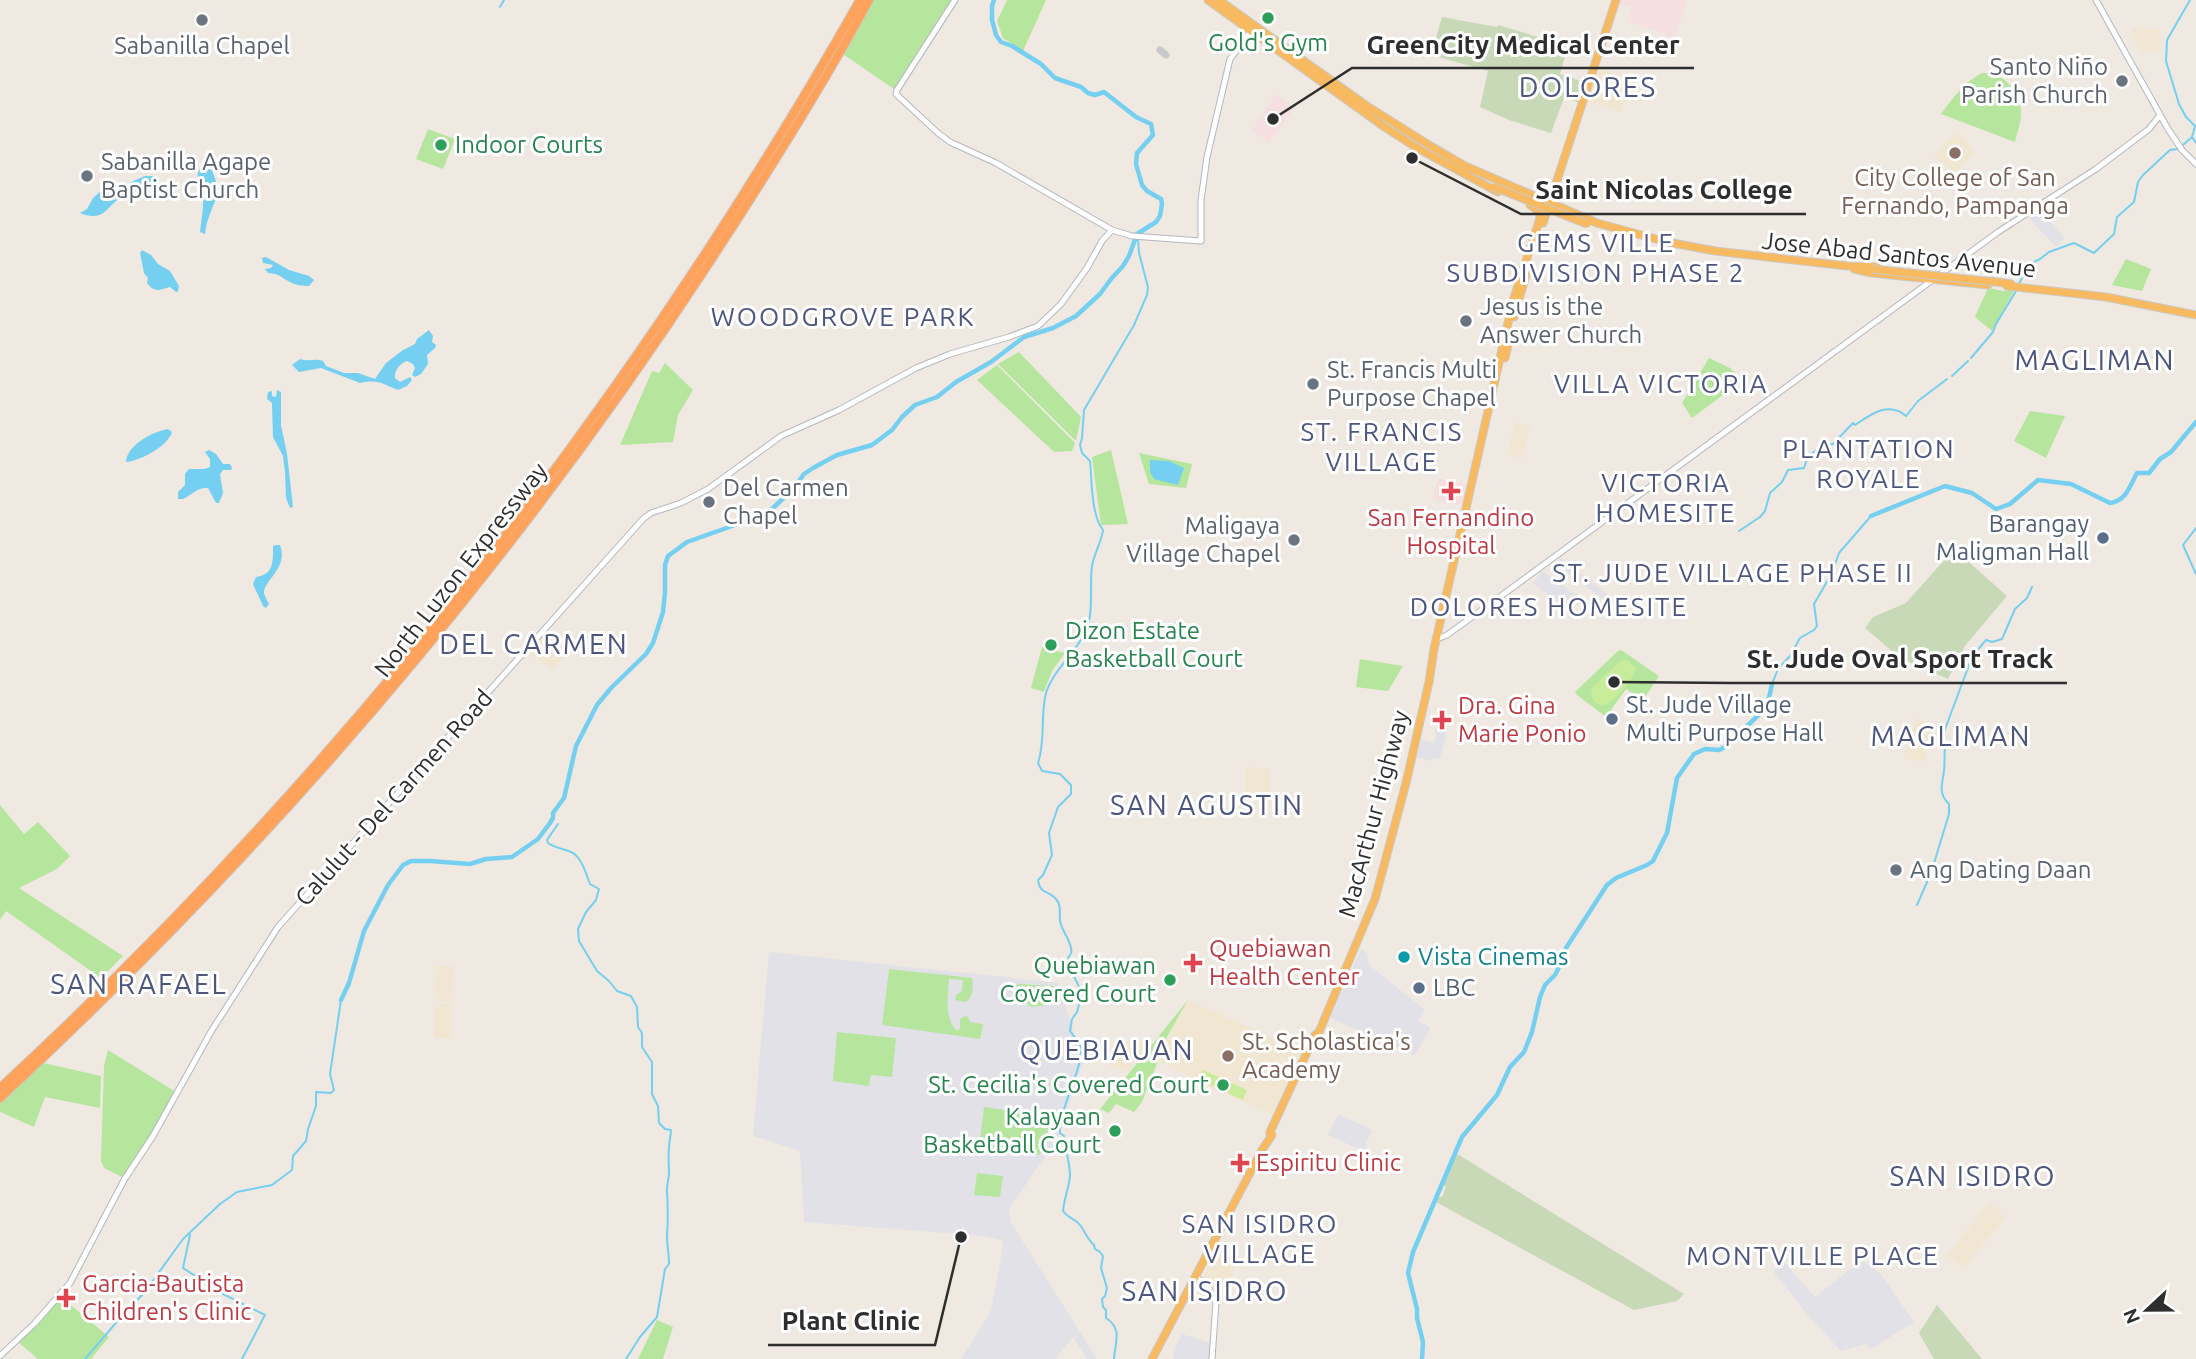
<svg xmlns="http://www.w3.org/2000/svg" width="2196" height="1359" viewBox="0 0 2196 1359" font-family="Ubuntu,sans-serif">
<style>
.industrial{fill:#e3e1e8}
.education{fill:#f0e6d1}
.medical{fill:#f5dfe0}
.green{fill:#b6e59e}
.cemetery{fill:#c8d9b8}
.pitch{fill:#c9ec9a}
.water{fill:#75cff0}
.lines{fill:none;stroke-linecap:round;stroke-linejoin:round}
.stream{stroke:#75cff0;stroke-width:2}
.river{stroke:#75cff0;stroke-width:4.5}
.taxiway{stroke:#c9c8cc;stroke-width:7}
.secondary-casing{stroke:#b4b7c1;stroke-width:7}
.trunk-casing{stroke:#c9c9c9;stroke-width:9}
.motorway-casing{stroke:#c9c9c9;stroke-width:10}
.secondary{stroke:#fff;stroke-width:5}
.trunk{stroke:#f8ba60;stroke-width:7}
.motorway{stroke:#ffa35c;stroke-width:8}
.trunk-bridge-casing{stroke:#c9c9c9;stroke-width:9;stroke-linecap:butt}
.trunk-bridge{stroke:#f8ba60;stroke-width:7}
.leisure-dot{fill:#2e9e5b;stroke:#fff;stroke-width:2.5}
.worship-dot{fill:#6b7280;stroke:#fff;stroke-width:2.5}
.education-dot{fill:#8d6e63;stroke:#fff;stroke-width:2.5}
.health-dot{fill:#e0444e;stroke:#fff;stroke-width:2.5}
.service-dot{fill:#5c6f8a;stroke:#fff;stroke-width:2.5}
.culture-dot{fill:#0f9aa8;stroke:#fff;stroke-width:2.5}
.labels{text-anchor:middle;stroke-width:6;stroke-linejoin:round;paint-order:stroke}
.leisure-label{font-size:24px;fill:#27864d;stroke:#fff;text-anchor:end}
.worship-label{font-size:24px;fill:#5b616d;stroke:#fff;text-anchor:start}
.education-label{font-size:24px;fill:#785e54;stroke:#fff}
.street-label{font-size:24px;fill:#2e2e2e;stroke:#fff}
.health-label{font-size:24px;fill:#be3a42;stroke:#fff;text-anchor:start}
.service-label{font-size:24px;fill:#4e5e75;stroke:#fff;text-anchor:start}
.culture-label{font-size:24px;fill:#0d838f;stroke:#fff;text-anchor:start}
.neighbourhood-label{font-size:26px;letter-spacing:2px;fill:#4d5680;stroke:#fff}
.quarter-label{font-size:28px;letter-spacing:2px;fill:#4d5680;stroke:#fff}
.leader{fill:none;stroke:#2e2e2e;stroke-width:2.5}
.callout-dot{fill:#2e2e2e;stroke:#fff;stroke-width:2.5}
.callout-label{font-size:26px;text-anchor:middle;font-weight:bold;fill:#2e2e2e;stroke:#fff;stroke-width:6;stroke-linejoin:round;paint-order:stroke}
</style>
<rect width="100%" height="100%" fill="#efe9e1"/>
<path class="industrial" d="M2038,209l27,29 -9,9 -28,-30z
M1561,558l37,29 35,29 -3,4 -75,-57z
M1543,571l40,29 -4,5 -6,-3 -5,7 -36,-26z
M1437,724l11,3 -8,32 -7,-1 -1,3 -15,-4 4,-17 13,3z
M1361,949l6,4 2,12 56,45 -7,11 12,6 -1,4 -14,24 -85,-37z
M769,952l290,31 23,80 -27,84 -16,18 -30,44 1,12 87,138h-10l-14,-22 -18,22h-94l30,-48 12,-65 -2,-6 -17,-4 -180,-14 -4,-71 -47,-15z
M1338,1114l34,16 -9,21 -35,-16z
M1862,1260l19,14 33,48 -43,27 -5,-5 -25,7 -35,-38 -33,-42 12,-8 30,34z
M1182,1334l29,9 -1,16h-37l3,-13z"/>
<path class="education" d="M2132,29h29l-3,22 -15,1 -11,-14z
M1598,67l35,12 -12,34 -34,-12z
M1958,132l17,19 -22,23 -19,-20z
M1515,422l15,4 -8,33 -15,-4z
M546,633l18,23 -12,14 -23,-17z
M1916,718l17,7 -9,37 -20,-4z
M1245,767l24,1 1,26 -24,4z
M436,966h17l-1,35h-12l-5,-5z
M1188,1000l113,51 -28,64 -73,-32 -45,-24z
M440,1004h12l-1,34h-17l1,-29z
M1113,1040l33,4 -18,28 -19,-6z
M1989,1203l17,14 -43,51 -16,-13z
M1217,1250l18,9 -8,46 -9,-4 -4,-8 -12,-14z"/>
<path class="medical" d="M1618,0h69l-12,38 -48,-17 5,-13 -15,-5z
M1276,94l18,14 -25,34 -17,-12z
M1438,478l30,7 -5,21 -30,-7z"/>
<path class="green" d="M873,0h79l-58,89 -54,-37z
M1007,0h39l-23,51 -20,-13 -6,-17z
M1982,73c22,-1 39,19 39,41 0,9 -4,19 -6,28l-74,-28c12,-16 23,-32 41,-41z
M428,129l27,10 -12,30 -27,-10z
M2126,259l25,10 -9,22 -30,-6z
M1988,288l15,3 12,-2 -23,42 -17,-14z
M1019,352l62,65 -5,24 -78,-77z
M1709,358l21,10 13,12 -51,38 -10,-15z
M665,363l28,27 -15,25 -5,27 -53,3 32,-74 7,2z
M997,365l78,78 -3,8 -18,1 -77,-72z
M2030,411l35,5 -19,42 -32,-17z
M1111,450l17,74 -27,1 -9,-68z
M1139,453l53,11 -6,24 -37,-4z
M1042,647l23,6 -13,18 -8,21 -13,-4z
M1621,650l38,26 -16,24 -17,-11 -20,28 -30,-23 -1,-2 43,-41z
M1360,659l43,7 -15,25 -32,-4z
M0,805l24,29 14,-12 32,34 -13,13 -38,19 104,68 -22,22 -95,-67 -6,9z
M889,969l83,9c1,9 2,18 -6,24l-11,-2 1,-5 6,-4 1,-11 -14,-1c-1,16 -5,38 7,51l4,-1v-10l5,-3 3,1 2,5 13,2 -3,15 -98,-14z
M1019,984l35,2 2,13 -9,6 -16,2 -14,-12 -6,-9z
M1188,1000l-33,58 3,3 -16,41 -8,10 -18,-8 -7,9 -9,-4z
M837,1032l59,6 -4,39 -21,-2 -2,11 -36,-5z
M108,1050l68,42 -28,50 -24,36 -20,-10 -3,-7 3,-95z
M39,1062l62,14 -1,32 -55,-11 -11,30 -34,-15v-13z
M984,1107l65,9 -3,30 -7,9 -60,-6z
M977,1173l26,3 -3,21 -26,-2z
M61,1297l48,40 -18,22h-53l-20,-17z
M657,1320l16,7 -10,32h-25z"/>
<path class="cemetery" d="M1442,17l55,10 1,-2 54,16 -1,4 16,4 -7,25 24,8 -6,20 -14,-4 -13,35 -42,-13 -29,-13 8,-36 -57,-16z
M1954,549l53,47 -42,50 -17,33 -48,-21 -35,-30 8,-11 33,-14z
M1454,1155h5l225,139 -7,7 -43,9 -198,-108 3,-5h3l4,-10 -3,-2z
M1937,1305l45,54h-48l-15,-26z"/>
<path class="pitch" d="M1622,660h5l9,8c-1,9 -20,32 -29,36 -6,2 -6,1 -12,-1l-4,-9 2,-7z
M1203,1070l44,20 -4,10 -45,-21z"/>
<path class="water" d="M204,168l8,2 7,20c-4,14 -13,29 -14,44l-5,-2c1,-9 4,-26 3,-35 -1,-10 -8,-17 -4,-28z
M145,176h10l2,4 -3,9c-3,0 -7,-1 -11,-1 -6,1 -14,7 -20,9 -15,5 -17,27 -43,16l7,-4 6,-11 10,-9 19,-3z
M142,250l9,5 7,9 12,7 9,15 -1,5 -2,1 -6,-5c-11,3 -15,6 -23,-4l1,-5 -4,-5 -4,-20z
M266,257l23,13 20,6 5,4 -5,6c-6,0 -14,-1 -19,-4 -10,-5 -9,-8 -22,-9l-3,-4 6,-1 2,-3 -10,-2 -1,-5z
M429,330l4,6 -1,6 4,3 -1,3 -8,7 1,9 -7,10 -6,3 -3,-2 3,-7 -2,-4 -6,-3c-7,2 -13,10 -12,17l5,4 10,-5 2,3 -5,6 -9,4c-16,-6 -19,-11 -38,-7l-39,-15 -22,4 -7,-7 8,-6c8,3 15,-1 23,2l3,5 18,7h14l17,6 11,-16 17,-13 12,-6 2,-5z
M277,390l4,2v33l6,29 6,53 -3,1 -4,-10 -1,-26 -2,-16 -10,-19 -1,-34 -5,-4 1,-7 4,-1v5l4,1z
M168,429l4,3c-4,14 -32,29 -46,30 1,-17 26,-30 42,-33z
M209,450l7,4 7,10h7l2,4 -1,2h-8l-3,4 3,19 -4,10h-3l-8,-15c-11,-1 -16,7 -25,11h-5v-7l7,-7v-11l4,-5h15l6,-2v-8l-5,-7z
M1150,460l19,1 15,7 -6,17 -24,-6 -4,-7z
M275,545h5c9,23 -17,36 -16,48 1,4 3,7 5,11l-3,4 -3,-2 -10,-22 3,-7c18,-3 17,-15 17,-31z"/>
<g class="lines">
<path class="stream" d="M2190,0l-23,40 -1,21 13,43 7,13 9,9 -3,11 4,6
M500,7l4,-7
M2183,145l9,-8
M2018,286l10,-21 12,-6 9,-7 25,-9 20,10 20,-19 3,-17 17,-15 4,-20 5,-7 27,-25 8,-1
M1971,358l22,-26 3,-8 20,-33
M1952,376l16,-15
M2196,528l-13,17 13,29
M1739,531l21,-14 5,-6 5,-18 12,-11 6,-12 16,-2 4,-12 16,-11 9,-1 20,-21 2,2c16,-11 34,-24 51,-9l12,-15 29,-22
M1772,684l6,-15 12,-13 10,-18 14,-8 3,-4 -3,-22 18,-31 7,-20 32,-37
M558,824l-11,16 1,3c7,5 16,6 23,9 11,5 15,22 19,32l9,5 -3,11 -10,12 -8,17 1,12 18,30 12,10 8,10 14,5 6,11 1,20 4,6v14l10,15v32l6,12 1,17 6,6 6,1c0,6 -2,11 -2,17 -1,9 0,18 0,28 -1,5 -2,11 -2,16 1,15 1,30 0,45 0,9 2,18 2,28l-4,5 -8,48 -17,20 -14,22
M1917,905l14,-32 18,-59v-10c-11,-10 -7,-19 -5,-33 1,-8 0,-15 1,-23l-3,-4 2,-12 25,-67 6,-12 11,-13 6,2 10,-3 13,-30 12,-11 5,-11
M190,1235l-7,33 40,26 42,21 -23,44
M85,1359l42,-49 17,-17 39,-54 37,-35 17,-12 35,-7 20,-15 1,-14 13,-15 2,-12 8,-23v-14l15,1 3,-3 -4,-16 11,-74
M1114,1359c1,-17 9,-30 -8,-41v-8l-3,-3 -1,-8 3,-3 2,-8 -6,-20 2,-12 -3,-4 -5,-3 -1,-4c-8,-7 -11,-19 -17,-23 -6,-5 -10,-5 -14,-11 1,-12 6,-23 7,-35 0,-14 -5,-26 -6,-40l-4,-3c-2,-23 27,-72 20,-88 -2,-4 -7,-10 -10,-14l2,-12 5,-7 4,-15 -1,-8 -8,-17v-6l-4,-8c3,-5 4,-4 3,-10 -2,-10 -9,-17 -11,-27 -1,-8 2,-15 -4,-22 -7,-9 -16,-4 -18,-19l5,-5 9,-20 -3,-22 9,-26 13,-13v-9l-11,-11 -18,-3 -4,-8c8,-23 2,-47 8,-70 7,-22 27,-38 38,-58 11,-21 5,-46 8,-69 2,-13 10,-25 11,-36 -12,-15 -11,-49 -13,-69l-8,-8 -2,-8 2,-7 2,-28 50,-85 13,-30 1,-8 -9,-34 -1,-13"/>
<path class="river" d="M1871,516l74,-30 27,7 24,16 14,-5 28,-24 33,4 39,19c16,-2 20,-17 27,-30h12l11,-14 11,-7 25,-30
M341,1000l8,-17 15,-52 24,-46 15,-20 8,-4h19l40,3 16,-5 26,-2 26,-18 12,-16 3,-5v-5l11,-15 12,-52 21,-41 14,-17 35,-34 7,-11 10,-31 2,-20v-27l3,-9 19,-14 65,-23 19,-9 23,-22 10,-14 9,-6 24,-13 35,-10 20,-15 10,-13 13,-12 22,-8 19,-15 35,-20 33,-25 29,-9 23,-12 24,-22 11,-15 12,-13 6,-10 8,-22 19,-12 4,-6 2,-12 -1,-5 -14,-8 -5,-6 -6,-21 1,-11 16,-18 -2,-11 -15,-7 -32,-25 -9,3 -7,-2 -7,-6 -26,-9 -14,-14 -29,-18 -11,-4 -5,-7 -4,-15v-14l2,-6
M1422,1359l1,-17 -6,-24v-9l-9,-36 5,-21 49,-115 35,-42 13,-28 14,-15 8,-20 8,-35 5,-12 10,-10 9,-18 2,-9 41,-63 9,-7 31,-13 6,-4 14,-28 10,-55 17,-24 11,-5 14,1 6,-3 42,-40 5,-23"/>
<path class="taxiway" d="M1160,50l6,5"/>
<g class="secondary-casing">
<path id="secondary" d="M955,0l-58,90 -1,4 42,39 12,9 46,21 116,67 20,6 69,5v-41l6,-43 23,-98 21,-28
M2096,0l72,129 14,21 14,14
M1437,639l10,-4 43,-31 508,-372 98,-63 53,-40 11,-14
M1196,1277l11,8 9,17 -4,57
M0,1356l35,-33 35,-40 54,-103 29,-44 59,-106 66,-103 365,-408 8,-6 30,-10 27,-14 73,-53 58,-26 77,-42 34,-14 59,-17 29,-11 23,-22 26,-36 15,-27 10,-11"/>
</g>
<g class="trunk-casing">
<path id="trunk" d="M1208,0l175,126 34,22 81,44
M1219,0l148,106 62,39 36,21 132,57 70,19 48,9 132,15 31,1
M1543,223l73,-223
M1854,269l18,4 116,12
M1990,281l21,3
M2007,286l99,11 90,18
M1514,317l12,-42
M1505,358l6,-26
M1270,1136v-4l45,-97 4,-3 56,-133 31,-116 23,-101 5,-33 79,-348 27,-83 -1,-7 -9,-6
M1152,1359l110,-209 10,-15"/>
</g>
<g class="motorway-casing">
<path id="motorway" d="M0,1088c344,-318 629,-681 860,-1088
M0,1098c268,-249 507,-526 707,-832 57,-87 113,-175 162,-266"/>
</g>
<use href="#secondary" class="secondary"/>
<use href="#trunk" class="trunk"/>
<use href="#motorway" class="motorway"/>
<g class="trunk-bridge-casing">
<path id="trunk-bridge" d="M1494,187l93,37
M1872,269l122,13"/>
</g>
<use href="#trunk-bridge" class="trunk-bridge"/>
</g>
<g class="leisure-dot">
<circle cx="1268" cy="18" r="7"/>
<circle cx="441" cy="145" r="7"/>
<circle cx="1051" cy="645" r="7"/>
<circle cx="1170" cy="980" r="7"/>
<circle cx="1223" cy="1085" r="7"/>
<circle cx="1115" cy="1131" r="7"/>
</g>
<g class="worship-dot">
<circle cx="202" cy="20" r="7"/>
<circle cx="2122" cy="81" r="7"/>
<circle cx="87" cy="176" r="7"/>
<circle cx="1466" cy="321" r="7"/>
<circle cx="1313" cy="384" r="7"/>
<circle cx="709" cy="502" r="7"/>
<circle cx="1294" cy="540" r="7"/>
<circle cx="1896" cy="870" r="7"/>
</g>
<g class="education-dot">
<circle cx="1955" cy="153" r="7"/>
<circle cx="1228" cy="1056" r="7"/>
</g>
<g class="health-dot">
<path d="M1447.5 480.5h7v7h7v7h-7v7h-7v-7h-7v-7h7z"/>
<path d="M1438.5 709.5h7v7h7v7h-7v7h-7v-7h-7v-7h7z"/>
<path d="M1189.5 952.5h7v7h7v7h-7v7h-7v-7h-7v-7h7z"/>
<path d="M1236.5 1152.5h7v7h7v7h-7v7h-7v-7h-7v-7h7z"/>
<path d="M62.5 1287.5h7v7h7v7h-7v7h-7v-7h-7v-7h7z"/>
</g>
<g class="service-dot">
<circle cx="2103" cy="538" r="7"/>
<circle cx="1612" cy="719" r="7"/>
<circle cx="1419" cy="988" r="7"/>
</g>
<circle class="culture-dot" cx="1404" cy="957" r="7"/>
<g class="labels">
<g class="leisure-label">
<text x="1268" y="51" text-anchor="middle">Gold's Gym</text>
<text x="455" y="153" text-anchor="start">Indoor Courts</text>
<text x="1065" y="639" text-anchor="start">Dizon Estate<tspan x="1065" dy="28">Basketball Court</tspan></text>
<text x="1156" y="974">Quebiawan<tspan x="1156" dy="28">Covered Court</tspan></text>
<text x="1209" y="1093">St. Cecilia's Covered Court</text>
<text x="1101" y="1125">Kalayaan<tspan x="1101" dy="28">Basketball Court</tspan></text>
</g>
<g class="worship-label">
<text x="202" y="54" text-anchor="middle">Sabanilla Chapel</text>
<text x="2108" y="75" text-anchor="end">Santo Niño<tspan x="2108" dy="28">Parish Church</tspan></text>
<text x="101" y="170">Sabanilla Agape<tspan x="101" dy="28">Baptist Church</tspan></text>
<text x="1480" y="315">Jesus is the<tspan x="1480" dy="28">Answer Church</tspan></text>
<text x="1327" y="378">St. Francis Multi<tspan x="1327" dy="28">Purpose Chapel</tspan></text>
<text x="723" y="496">Del Carmen<tspan x="723" dy="28">Chapel</tspan></text>
<text x="1280" y="534" text-anchor="end">Maligaya<tspan x="1280" dy="28">Village Chapel</tspan></text>
<text x="1910" y="878">Ang Dating Daan</text>
</g>
<g class="education-label">
<text x="1955" y="186">City College of San<tspan x="1955" dy="28">Fernando, Pampanga</tspan></text>
<text x="1242" y="1050" text-anchor="start">St. Scholastica's<tspan x="1242" dy="28">Academy</tspan></text>
</g>
<g class="street-label">
<text transform="translate(1899 255) rotate(6)" y="8">Jose Abad Santos Avenue</text>
<text transform="translate(461 570) rotate(-52)" y="8">North Luzon Expressway</text>
<text transform="translate(394 798) rotate(-48)" y="8">Calulut - Del Carmen Road</text>
<text transform="translate(1374 814) rotate(-75)" y="8">MacArthur Highway</text>
</g>
<g class="health-label">
<text x="1451" y="526" text-anchor="middle">San Fernandino<tspan x="1451" dy="28">Hospital</tspan></text>
<text x="1458" y="714">Dra. Gina<tspan x="1458" dy="28">Marie Ponio</tspan></text>
<text x="1209" y="957">Quebiawan<tspan x="1209" dy="28">Health Center</tspan></text>
<text x="1256" y="1171">Espiritu Clinic</text>
<text x="82" y="1292">Garcia-Bautista<tspan x="82" dy="28">Children's Clinic</tspan></text>
</g>
<g class="service-label">
<text x="2089" y="532" text-anchor="end">Barangay<tspan x="2089" dy="28">Maligman Hall</tspan></text>
<text x="1626" y="713">St. Jude Village<tspan x="1626" dy="28">Multi Purpose Hall</tspan></text>
<text x="1433" y="996">LBC</text>
</g>
<g class="culture-label">
<text x="1418" y="965">Vista Cinemas</text>
</g>
<g class="neighbourhood-label">
<text x="1596" y="252">GEMS VILLE<tspan x="1596" dy="30">SUBDIVISION PHASE 2</tspan></text>
<text x="843" y="326">WOODGROVE PARK</text>
<text x="1661" y="393">VILLA VICTORIA</text>
<text x="1382" y="441">ST. FRANCIS<tspan x="1382" dy="30">VILLAGE</tspan></text>
<text x="1869" y="458">PLANTATION<tspan x="1869" dy="30">ROYALE</tspan></text>
<text x="1666" y="492">VICTORIA<tspan x="1666" dy="30">HOMESITE</tspan></text>
<text x="1733" y="582">ST. JUDE VILLAGE PHASE II</text>
<text x="1549" y="616">DOLORES HOMESITE</text>
<text x="1260" y="1233">SAN ISIDRO<tspan x="1260" dy="30">VILLAGE</tspan></text>
<text x="1813" y="1265">MONTVILLE PLACE</text>
</g>
<g class="quarter-label">
<text x="1588" y="97">DOLORES</text>
<text x="2095" y="370">MAGLIMAN</text>
<text x="534" y="654">DEL CARMEN</text>
<text x="1951" y="746">MAGLIMAN</text>
<text x="1207" y="815">SAN AGUSTIN</text>
<text x="139" y="994">SAN RAFAEL</text>
<text x="1107" y="1060">QUEBIAUAN</text>
<text x="1973" y="1186">SAN ISIDRO</text>
<text x="1205" y="1301">SAN ISIDRO</text>
</g>
</g>
<path class="leader" d="M1273 119L1352 68H1694M1412 158L1521 214H1806M1614 682L1732 683H2067M961 1237L935 1345H768"/>
<g class="callout-dot">
<circle cx="1273" cy="119" r="7"/>
<circle cx="1412" cy="158" r="7"/>
<circle cx="1614" cy="682" r="7"/>
<circle cx="961" cy="1237" r="7"/>
</g>
<g class="callout-label">
<text x="1523" y="54">GreenCity Medical Center</text>
<text x="1664" y="199">Saint Nicolas College</text>
<text x="1900" y="668">St. Jude Oval Sport Track</text>
<text x="851" y="1330">Plant Clinic</text>
</g>
<g transform="translate(2147 1310) rotate(248)" stroke="#ffffff" stroke-width="5" paint-order="stroke">
<path d="M0-5L12 26L0 18L-12 26Z" fill="#2e2e2e"/>
<text y="-10" font-size="19" font-weight="bold" text-anchor="middle" fill="#2e2e2e">N</text>
</g>
</svg>
